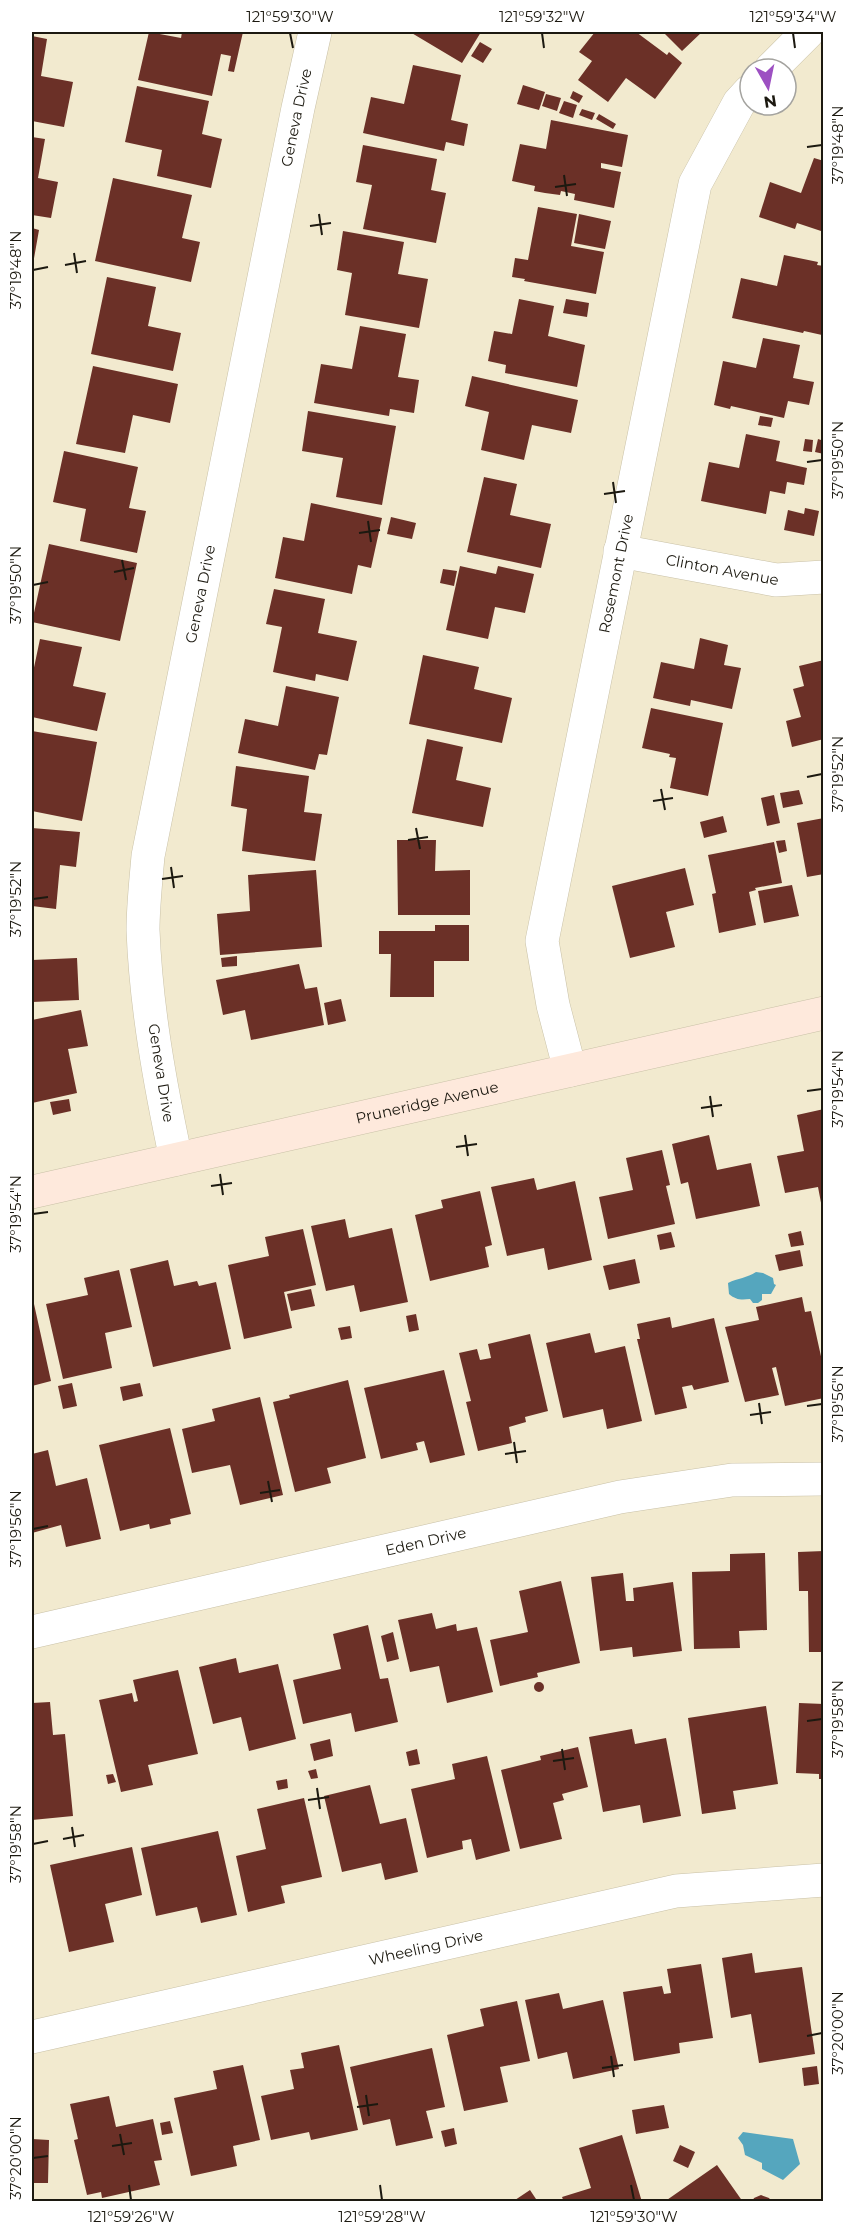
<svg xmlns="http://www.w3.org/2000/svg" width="855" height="2233" viewBox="0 0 855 2233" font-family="Montserrat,sans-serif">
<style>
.water{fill:#55a6be}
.building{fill:#6b3027}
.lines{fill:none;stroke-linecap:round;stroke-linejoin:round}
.minor-casing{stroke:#c9c1a7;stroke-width:34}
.secondary-casing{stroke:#c9c1a7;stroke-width:34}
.minor{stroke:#fff;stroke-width:33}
.secondary{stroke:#fee9dc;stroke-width:33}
.ticks{fill:none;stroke:#1c1910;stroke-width:2}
.labels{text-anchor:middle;stroke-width:6;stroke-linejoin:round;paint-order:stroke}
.street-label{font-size:15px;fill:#1c1910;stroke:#fff}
.neatline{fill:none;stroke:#1c1910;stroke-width:2}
.ticks-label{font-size:15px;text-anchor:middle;fill:#1c1910}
</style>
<rect width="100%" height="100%" fill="#f2eacf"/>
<path class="water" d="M756,1272l7,1 10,5 1,6 2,1 -5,9h-9v6l-4,3h-5l-3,-4c-9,1 -14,1 -21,-5l-1,-11c10,-5 19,-5 28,-11z
M743,2132l50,7 7,25 -17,16 -21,-11v-6l-17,-8 -2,-10 -5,-7z"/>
<path class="building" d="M149,32l32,6 1,-6h61l-9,40 -6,-1 3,-15 -10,-2 -9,42 -74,-16z
M410,32h71l-19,31z
M595,32h41l31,23 2,-3 13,11 -27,36 -29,-21 -18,24 -30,-22 14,-19 -13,-9z
M663,32h39l-20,19z
M32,36l15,3 -6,37 32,6 -9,45 -32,-6z
M480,42l12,7 -9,14 -12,-7z
M413,65l48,10 -10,45 17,4 -4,22 -18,-4 -2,9 -81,-18 8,-36 33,7z
M523,85l22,7 -6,18 -22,-6z
M137,86l72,15 -7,33 20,5 -11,49 -54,-12 5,-26 -37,-8z
M573,91l10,5 -4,7 -9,-5z
M546,94l15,4 -4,13 -15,-5z
M564,101l13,4 -4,13 -14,-5z
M582,109l13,4 -3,7 -13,-5z
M599,114l17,10 -3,5 -17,-10z
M551,120l77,15 -6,32 -21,-4v5l20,4 -7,36 -40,-8 1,-6 -14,-3 -1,4 -15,-2 -11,-2 1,-5 -23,-5 8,-37 26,5z
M32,137l13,2 -7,39 20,4 -7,36 -19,-3z
M363,145l74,14 -6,31 15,3 -10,50 -73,-14 9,-44 -16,-3z
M814,158l10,3v71l-27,-9 -2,6 -36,-12 11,-35 31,11z
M113,178l79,17 -10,43 18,4 -9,40 -96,-21z
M538,207l39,7 -6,32 33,6 -8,42 -72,-13 1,-2 -13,-2 3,-19 13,2z
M579,214l32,7 -6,28 -31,-6z
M32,228l7,2 -6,34h-1z
M343,231l61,11 -6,32 30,5 -9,49 -74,-13 7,-42 -15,-3z
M784,255l34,7 -1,3 7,1 -2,69 -18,-4 -1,2 -71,-15 9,-40 36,8z
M107,277l49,10 -8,39 33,7 -8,38 -82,-17z
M519,299l35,7 -6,30 37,9 -8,42 -72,-14 1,-8 -18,-4 6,-30 18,3z
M566,299l23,4 -2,14 -24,-4z
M360,326l46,8 -8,43 21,3 -5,33 -24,-4 -1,7 -75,-13 7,-39 31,5z
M763,338l37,7 -7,33 21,4 -5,23 -21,-4 -4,17 -53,-12 -1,3 -16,-4 9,-44 33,7z
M93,366l85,18 -8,39 -37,-8 -8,38 -49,-9z
M472,376l106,24 -7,33 -39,-8 -8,35 -43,-10 8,-38 -24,-6z
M308,411l88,15 -14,79 -46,-8 7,-39 -41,-7z
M760,416l13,2 -2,9 -13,-2z
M746,434l34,7 -4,20 31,7 -3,17 -17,-3 -2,12 -15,-3 -4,23 -65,-13 8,-39 30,6z
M805,439l8,1 -1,12 -9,-1z
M818,439l6,2v13l-9,-2z
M64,451l74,16 -9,41 17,3 -9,42 -57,-12 6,-32 -33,-7z
M484,477l33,7 -7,31 41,9 -10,44 -74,-16z
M311,503l71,15 -11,50 -13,-3 -6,29 -77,-16 8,-41 21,4z
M805,508l14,3 -5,25 -30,-6 4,-20 16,4z
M391,517l25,6 -4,16 -25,-5z
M49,544l88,19 -17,78 -88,-19z
M460,566l36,8 2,-8 36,8 -9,39 -30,-6 -7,32 -42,-9z
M443,569l14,2 -3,15 -14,-3z
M274,589l51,10 -7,34 39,8 -9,40 -32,-7 -1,7 -42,-9 9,-45 -16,-3z
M700,638l28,7 -4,20 17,3 -9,41 -41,-9 -1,6 -37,-8 8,-36 33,7z
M40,639l42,8 -9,39 33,7 -9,38 -65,-14v-40z
M423,655l56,12 -5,22 38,9 -10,45 -93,-19z
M824,660v79l-32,8 -6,-26 15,-4 -8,-28 11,-3 -5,-20z
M286,686l53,11 -12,58 -8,-1 -4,16 -77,-17 7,-34 33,7z
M651,708l72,15 -15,73 -38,-8 6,-30 -7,-1 1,-3 -28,-6z
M32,731l65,11 -15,79 -50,-10z
M427,739l36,8 -7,33 35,8 -8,39 -71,-14z
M236,766l73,10 -5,36 18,2 -7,47 -73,-10 5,-42 -16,-3z
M799,790l4,14 -20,4 -3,-15z
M774,795l6,28 -13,3 -6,-28z
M723,816l4,16 -23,6 -4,-16z
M824,818v56l-17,3 -10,-54z
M32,828l48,4 -4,35 -16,-2 -4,44 -24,-3z
M397,840h39l-1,31 35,-1v45h-72z
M785,840l2,11 -8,2 -3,-12z
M774,842l8,41 -27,5 1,2 -7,2 7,33 -37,8 -7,-39 4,-1 -8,-38z
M685,868l9,37 -28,7 9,35 -45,11 -18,-72z
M316,870l6,77 -102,8 -3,-41 33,-3 -2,-36z
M792,885l7,31 -35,7 -6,-32z
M435,925h34v36h-35v36h-44l1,-43h-12v-23h56z
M237,956v10l-15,1 -1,-9z
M77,958l2,42 -47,2v-42z
M299,964l6,25 12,-2 7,38 -73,15 -6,-30 -22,5 -7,-35z
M341,999l5,22 -18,4 -4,-22z
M81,1010l7,36 -20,3 9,44 -45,10v-83z
M69,1099l2,12 -18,4 -3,-13z
M824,1109v99h-2l-4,-21 -33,6 -8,-37 27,-5 -7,-36z
M709,1135l8,35 34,-7 9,43 -64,13 -8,-37 -7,2 -9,-40z
M662,1150l8,35 -4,1 9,38 -67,15 -9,-42 34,-7 -7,-32z
M534,1178l3,12 38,-9 17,79 -44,10 -4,-22 -37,8 -16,-69z
M480,1191l12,54 -7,2 4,20 -59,14 -15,-66 28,-7 -2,-8z
M345,1219l4,19 43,-10 16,74 -48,10 -6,-27 -28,6 -15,-65z
M303,1229l13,56 -32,7 8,36 -48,11 -16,-74 41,-9 -4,-19z
M801,1231l3,14 -13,2 -3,-13z
M671,1232l4,15 -15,3 -3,-15z
M800,1250l3,16 -24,5 -4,-16z
M635,1259l5,24 -31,7 -6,-24z
M168,1260l6,26 23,-5 2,5 17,-4 15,67 -78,18 -23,-98z
M119,1270l13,57 -27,6 7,35 -49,11 -17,-75 42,-9 -4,-17z
M311,1289l4,17 -24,5 -4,-17z
M802,1297l3,15 6,-1 13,59v28l-39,8 -9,-39 -4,1 7,27 -34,7 -20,-75 34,-7 -3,-13z
M34,1304l17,77 -19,5v-81z
M416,1314l3,16 -10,2 -3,-16z
M670,1317l2,11 42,-10 15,64 -35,8 -2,-5 -10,2 5,21 -32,7 -18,-76h3l-3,-15z
M350,1326l2,12 -11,2 -3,-12z
M590,1333l5,20 30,-7 17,75 -35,8 -4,-20 -40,9 -17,-75z
M530,1334l18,77 -23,6 1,5 -17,5 3,16 -34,8 -12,-49 5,-1 -12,-48 18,-4 3,11 11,-2 -3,-14z
M444,1370l21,85 -35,8 -6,-22 -8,2 2,7 -37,9 -17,-71z
M348,1380l18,78 -39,10 4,15 -36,9 -22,-90 17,-4 -1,-3z
M72,1383l5,23 -14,3 -5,-23z
M140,1383l3,13 -20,5 -3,-14z
M260,1397l23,98 -43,10 -10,-40 -38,8 -10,-44 33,-8 -3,-12z
M170,1428l21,86 -21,5 1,5 -21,5 -1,-5 -29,7 -21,-86z
M48,1450l8,36 31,-8 14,61 -35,8 -5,-22 -29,8v-79z
M824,1551v101h-15l-1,-61h-9l-1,-39z
M765,1553l2,77 -28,1 1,17 -46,1 -2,-77 38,-1v-17z
M623,1573l3,28h8l-1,-13 40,-6 9,69 -49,6 -1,-10 -32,4 -9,-74z
M561,1581l19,82 -43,10 1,4 -38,9 -10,-46 38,-8 -9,-41z
M432,1613l4,16 20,-5 1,7 20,-4 16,65 -46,11 -8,-37 -29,6 -12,-52z
M368,1625l12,54 8,-1 10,44 -43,10 -4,-19 -48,11 -10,-44 48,-11 -8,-35z
M393,1632l6,27 -12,3 -6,-26z
M236,1658l3,15 39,-9 18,75 -47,12 -8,-34 -28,7 -14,-57z
M178,1670l20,84 -50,11 5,20 -32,7 -22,-92 33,-7 2,9 4,-1 -5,-21z
M534 1687a5 5 0 1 1 10 0a5 5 0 1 1-10 0Z
M50,1702l3,33 12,-1 8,82 -41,4v-117z
M799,1703l25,1v75h-5v-5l-23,-1z
M766,1706l12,78 -45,7 3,18 -34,5 -14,-96z
M632,1729l3,15 31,-6 15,78 -38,7 -3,-18 -37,7 -14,-75z
M330,1739l3,17 -19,5 -4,-17z
M578,1747l10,40 -26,7 2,6 -11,3 9,36 -42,10 -19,-79 40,-10 -1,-4z
M417,1749l3,15 -11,2 -3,-14z
M487,1756l23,95 -34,9 -5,-21 -9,2 1,8 -36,9 -16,-69 44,-10 -3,-15z
M316,1769l2,9 -7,1 -3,-8z
M113,1774l3,8 -8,2 -2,-9z
M287,1779l1,9 -10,2 -2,-9z
M370,1785l10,39 26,-6 12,54 -33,8 -4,-17 -39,9 -18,-76z
M304,1798l18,79 -41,9 4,17 -37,9 -12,-56 30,-7 -9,-40z
M218,1831l19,84 -36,8 -4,-16 -41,9 -15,-68z
M132,1847l10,48 -37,9 9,38 -45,10 -19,-87z
M752,1953l3,20 47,-6 13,87 -56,9 -8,-49 -20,4 -9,-60z
M701,1964l12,74 -34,5 1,10 -46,8 -11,-69 39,-6 2,8 7,-1 -4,-24z
M559,1993l4,16 40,-9 16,69 -46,10 -6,-27 -29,7 -13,-59z
M517,2001l13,60 -30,6 8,35 -44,9 -17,-76 37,-9 -4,-17z
M339,2045l19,85 -47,10 -2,-8 -38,8 -10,-44 33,-7 -4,-19 14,-2 -3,-15z
M432,2048l13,59 -19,4 7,27 -37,8 -6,-27 -27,6 -13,-58z
M243,2065l17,75 -27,6 4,20 -46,10 -17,-78 43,-9 -4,-18z
M817,2066l2,18 -15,2 -2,-18z
M109,2096l7,31 37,-8 9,41 -8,1 6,24 -58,13 -1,-6 -14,3 -13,-55 4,-1 -8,-35z
M664,2105l5,23 -33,6 -4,-24z
M170,2121l3,12 -11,2 -2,-12z
M454,2128l3,16 -12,3 -4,-16z
M622,2135l20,67h-78l-2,-5 29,-9 -12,-40z
M32,2139l17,1 -1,43h-16z
M680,2145l15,7 -7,16 -15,-7z
M717,2165l26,37h-79z
M530,2190l8,12h-26z
M761,2195l8,3 3,4h-20l2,-4z"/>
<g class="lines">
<g class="minor-casing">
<g id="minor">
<path d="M771,69l37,-37"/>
<path id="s1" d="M620,551l156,29 48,-3"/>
<path id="s2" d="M570,1070l-17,-65 -11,-64 153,-757 44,-81 11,-12"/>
<path id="s3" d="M176,1159c-16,-75 -30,-152 -33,-229 0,-24 3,-50 5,-74l150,-748 17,-76"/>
<path id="s4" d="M32,1632l588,-135 112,-17 92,-1"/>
<path id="s5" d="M32,2037l644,-146 148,-11"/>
</g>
</g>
<g class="secondary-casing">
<g id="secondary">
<path id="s6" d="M32,1192l792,-179"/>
</g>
</g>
<use href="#minor" class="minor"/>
<use href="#secondary" class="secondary"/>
</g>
<path class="ticks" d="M290,33l3,15M542,33l2,15M793,33l2,15M807,147l15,-2M564,175l3,21M555,187l21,-3M319,214l3,21M310,226l21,-3M74,253l3,20M65,265l21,-4M33,270l15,-3M807,462l15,-2M613,482l3,21M604,494l21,-3M368,521l3,21M359,533l21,-3M122,560l4,20M114,572l20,-4M33,585l15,-3M807,777l15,-3M661,789l4,21M653,801l20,-3M416,828l4,21M408,840l20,-3M171,867l3,21M162,879l21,-3M33,899l15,-2M807,1091l15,-2M710,1096l3,21M701,1108l21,-3M465,1135l3,21M456,1147l21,-3M220,1174l3,21M211,1186l21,-3M33,1214l15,-2M759,1403l3,21M807,1406l15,-2M750,1415l21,-3M514,1442l3,21M505,1454l21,-3M268,1481l4,21M260,1493l20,-3M33,1529l15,-3M807,1721l15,-2M562,1749l3,21M553,1761l21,-3M317,1788l3,21M308,1800l21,-3M72,1827l3,20M63,1839l21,-4M33,1844l15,-3M807,2036l15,-3M611,2056l3,21M602,2068l21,-3M366,2095l3,21M357,2107l21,-3M120,2134l4,21M112,2146l20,-3M33,2158l15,-2M129,2185l2,15M380,2185l2,15M631,2185l3,15"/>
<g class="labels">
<g class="street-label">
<text dy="5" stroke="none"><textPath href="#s3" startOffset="1059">Geneva Drive</textPath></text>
<text dy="5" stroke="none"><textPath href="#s1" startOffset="104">Clinton Avenue</textPath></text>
<text dy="5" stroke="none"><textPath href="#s2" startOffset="507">Rosemont Drive</textPath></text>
<text dy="5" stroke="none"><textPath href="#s3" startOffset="573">Geneva Drive</textPath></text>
<text transform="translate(161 1073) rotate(81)" y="5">Geneva Drive</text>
<text dy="5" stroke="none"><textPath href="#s6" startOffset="405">Pruneridge Avenue</textPath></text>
<text dy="5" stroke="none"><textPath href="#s4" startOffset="404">Eden Drive</textPath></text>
<text dy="5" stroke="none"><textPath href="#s5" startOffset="404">Wheeling Drive</textPath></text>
</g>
</g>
<rect width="855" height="2233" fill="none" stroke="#ffffff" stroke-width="66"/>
<g transform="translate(768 87) rotate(171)"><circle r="28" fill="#ffffff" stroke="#a4a39f" stroke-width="1.5"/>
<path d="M0-4.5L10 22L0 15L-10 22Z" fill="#9d50c2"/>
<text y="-9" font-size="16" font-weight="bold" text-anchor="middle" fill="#1c1910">N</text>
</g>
<rect x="33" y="33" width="789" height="2167" class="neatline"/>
<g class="ticks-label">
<text x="290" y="22">121°59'30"W</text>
<text x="542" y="22">121°59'32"W</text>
<text x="793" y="22">121°59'34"W</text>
<text transform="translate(838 145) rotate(-90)" y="5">37°19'48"N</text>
<text transform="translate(16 270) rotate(-90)" y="5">37°19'48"N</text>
<text transform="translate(838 460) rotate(-90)" y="5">37°19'50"N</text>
<text transform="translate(16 585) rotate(-90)" y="5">37°19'50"N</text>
<text transform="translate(838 774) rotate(-90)" y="5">37°19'52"N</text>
<text transform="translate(16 899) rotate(-90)" y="5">37°19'52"N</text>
<text transform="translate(838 1089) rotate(-90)" y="5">37°19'54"N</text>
<text transform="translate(16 1214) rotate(-90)" y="5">37°19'54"N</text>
<text transform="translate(838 1404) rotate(-90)" y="5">37°19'56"N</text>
<text transform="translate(16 1529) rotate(-90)" y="5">37°19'56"N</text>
<text transform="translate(838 1719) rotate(-90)" y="5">37°19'58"N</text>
<text transform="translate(16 1844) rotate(-90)" y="5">37°19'58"N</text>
<text transform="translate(838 2033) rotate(-90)" y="5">37°20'00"N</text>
<text transform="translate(16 2158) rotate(-90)" y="5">37°20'00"N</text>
<text x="131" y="2222">121°59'26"W</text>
<text x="382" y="2222">121°59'28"W</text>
<text x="634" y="2222">121°59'30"W</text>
</g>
</svg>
